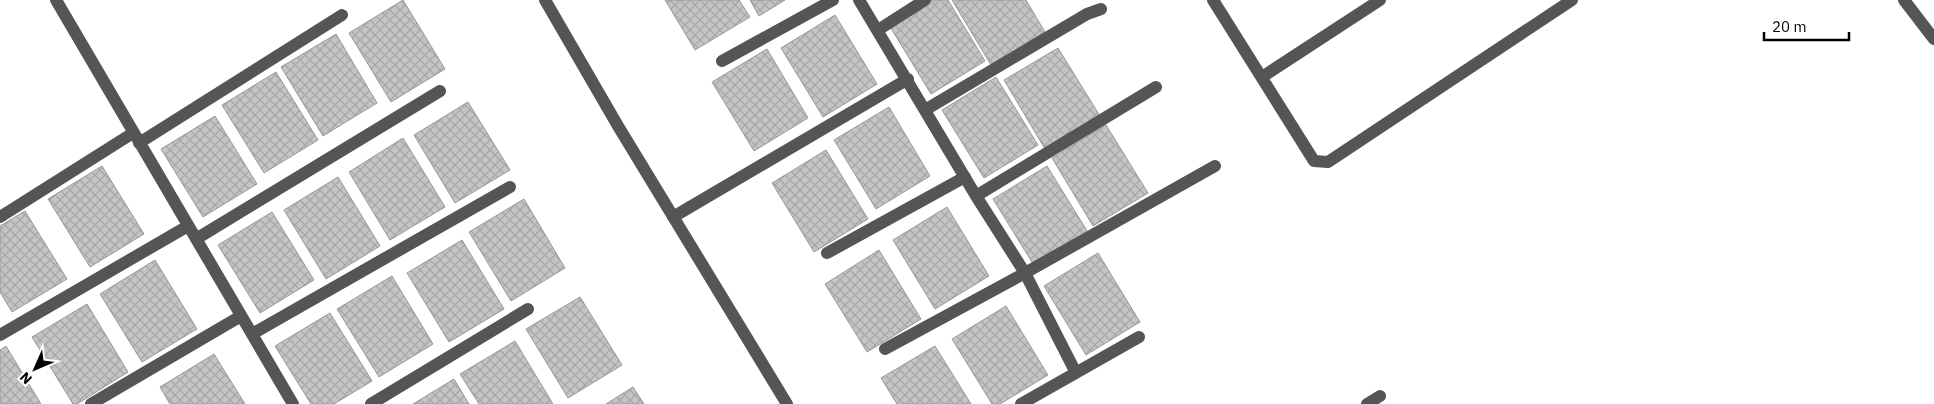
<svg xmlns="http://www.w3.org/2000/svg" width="1934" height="404" viewBox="0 0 1934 404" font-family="'IBM Plex Sans',sans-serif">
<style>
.building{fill:url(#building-cross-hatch);stroke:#999}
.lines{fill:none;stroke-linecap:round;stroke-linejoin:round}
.minor{stroke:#555;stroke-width:12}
</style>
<defs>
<pattern id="building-cross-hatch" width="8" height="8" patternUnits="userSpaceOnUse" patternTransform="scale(1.25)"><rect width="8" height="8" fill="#c4c4c4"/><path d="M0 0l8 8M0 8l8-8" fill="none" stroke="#a7a7a7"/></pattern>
</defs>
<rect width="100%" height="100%" fill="#fff"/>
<path class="building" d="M403,0l42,69 -54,33 -42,-69z
M665,0h74l11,17 -55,33z
M750,0h35l-26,16z
M931,0h17l37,61 -54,33 -42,-69z
M952,0h74l19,32 -54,33z
M835,15l42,69 -54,33 -42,-69z
M336,34l41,69 -54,33 -42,-69z
M1058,48l42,68 -55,33 -41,-69z
M767,49l41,69 -54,33 -42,-69z
M276,72l42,68 -54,33 -42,-68z
M996,77l42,68 -54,33 -42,-68z
M468,102l42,68 -55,33 -41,-68z
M889,107l41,69 -54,33 -42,-69z
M215,116l42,68 -54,33 -42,-68z
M1106,125l42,68 -55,33 -41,-68z
M403,138l42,69 -55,33 -41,-68z
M826,150l42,69 -54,33 -42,-69z
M102,166l42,68 -54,33 -42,-68z
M1047,166l42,68 -54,33 -42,-68z
M338,177l42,69 -54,33 -42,-69z
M524,199l41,69 -54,33 -42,-69z
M947,207l42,69 -54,33 -42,-69z
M25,211l42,68 -55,33 -12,-20v-66z
M272,212l42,68 -54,33 -42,-68z
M462,240l42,69 -55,33 -42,-69z
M879,250l42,69 -54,33 -42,-68z
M1098,253l42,69 -54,33 -42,-69z
M155,260l42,69 -55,33 -42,-68z
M392,276l41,68 -54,33 -42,-68z
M580,297l42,68 -54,33 -42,-69z
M87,304l41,68 -51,32h-4l-41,-67z
M1006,306l42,69 -48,29h-8l-40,-65z
M330,313l42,68 -38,23h-23l-36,-58z
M515,341l38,63h-74l-19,-30z
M6,346l35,58h-41v-54z
M935,346l36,58h-74l-16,-26z
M214,354l31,50h-75l-10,-17z
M454,379l15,25h-56z
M633,387l11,17h-38z"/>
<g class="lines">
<path class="minor" d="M56,0l237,404
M545,0l73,126 169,278
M859,0l117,196 49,77 51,100
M1213,0l101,161 14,1 244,-162
M1904,0l30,39
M878,30l47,-30
M722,61l111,-61
M1262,77l118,-77
M925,110l162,-96 14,-5
M139,143l203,-128
M976,196l180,-109
M0,217l133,-84
M673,217l235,-138
M196,239l244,-148
M827,253l138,-76
M252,334l258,-147
M0,335l188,-109
M885,349l140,-76 190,-107
M91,404l150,-88
M371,404l157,-95
M1021,404l118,-67
M1367,404l13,-8"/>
</g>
<g transform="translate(35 369) rotate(225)" stroke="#ffffff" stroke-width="4" paint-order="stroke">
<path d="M0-4L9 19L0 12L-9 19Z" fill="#000000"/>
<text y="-8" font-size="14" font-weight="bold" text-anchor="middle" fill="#000000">N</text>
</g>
<path d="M1764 32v8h85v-8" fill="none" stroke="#000000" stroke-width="2.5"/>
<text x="1772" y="32" font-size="15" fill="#000000" stroke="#ffffff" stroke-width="4" paint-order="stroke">20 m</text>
</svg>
